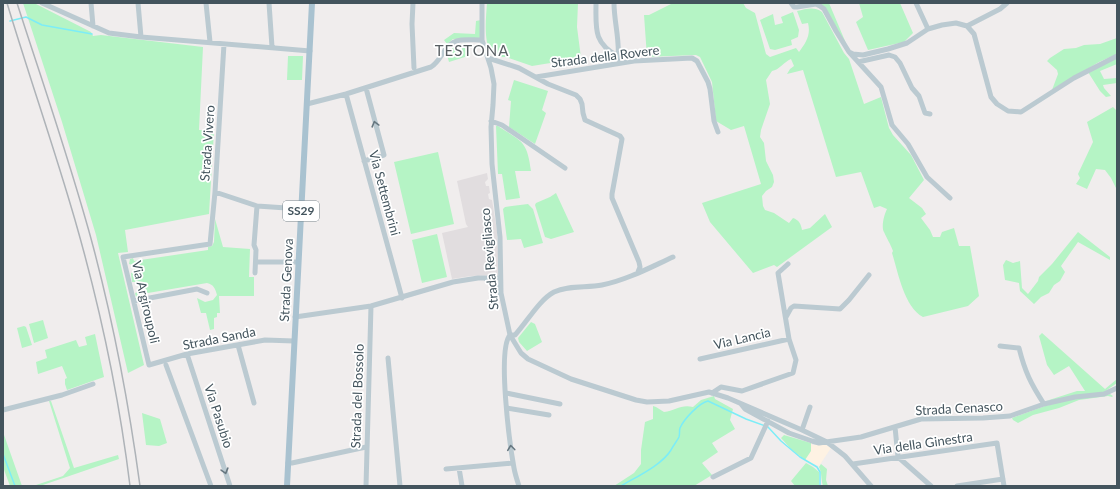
<svg xmlns="http://www.w3.org/2000/svg" width="1120" height="489" viewBox="0 0 1120 489" font-family="Lato,sans-serif">
<style>
.commercial{fill:#fef2e3}
.education{fill:#e1dddf}
.green{fill:#b5f4c5}
.lines{fill:none;stroke-linecap:round;stroke-linejoin:round}
.stream{stroke:#7cedf7;stroke-width:1.5}
.minor{stroke:#bbcad1;stroke-width:5}
.major{stroke:#a9c2d0;stroke-width:6}
.rail{stroke:#aeb3b8;stroke-width:1.5}
.oneway{stroke:#677780}
.labels{text-anchor:middle;stroke-width:3.5;stroke-linejoin:round;paint-order:stroke}
.shield{fill:#fff;stroke:#7b878e;stroke-width:1}
.shield-label{font-size:12px;font-weight:bold;fill:#43545d}
.street-label{font-size:13px;fill:#43545d;stroke:#fff}
.quarter-label{font-size:15px;letter-spacing:1px;fill:#595f63;stroke:#fff}
</style>
<rect width="100%" height="100%" fill="#f0eded"/>
<path class="commercial" d="M784,435l21,7 7,1v2h14l5,3 -12,18 -14,-6 -14,-12 -10,-10z"/>
<path class="education" d="M487,173l1,6 -3,3 1,4h3l1,7 -2,1 1,5 3,1 5,31 2,44 -28,1 -19,3 -10,-46 26,-6 -2,-3 -9,-43z"/>
<path class="green" d="M23,3l13,1 55,28 2,4 8,-1 102,12 -4,83 15,1 -5,83 -84,16 3,22 -10,1 26,112 -16,8 -32,-138 -34,-113z
M487,3h91l-1,24 4,31 -49,8 -26,-9h-10l-4,-2c-9,-14 -6,-36 -5,-52z
M673,3h70l3,5 9,5 11,41 4,3 26,-9 3,4c7,-9 12,-17 9,-29l-6,1 -5,-13c9,-2 17,-5 25,1l22,41 5,6 15,45 17,-7 8,31 4,7 18,20 13,25 -15,18 13,10 4,6 -5,4 9,12 3,7h7l2,-5 12,-4 5,18h11l9,50 -11,10 -45,11c-19,-10 -25,-45 -31,-64l1,-2c-3,-8 -6,-12 -9,-19 -3,-5 0,-17 3,-23l-7,-3 -6,2 -13,-36 -25,5 -33,-107 -16,4 3,-5 4,-3 -3,-7c-7,3 -12,11 -19,12l-6,9 4,24 -9,26 -1,7 4,6 2,18 7,14 1,7 -2,5 -6,4 -4,5 1,10 2,4 9,3 15,10 4,-5c6,2 8,6 9,12l8,-2 15,-14 7,13 -55,40 -3,-2 -21,8 -43,-51 -8,-19 59,-19 -17,-58 -13,4 -15,-9 -4,-39 -12,-25 -4,-2 -49,2 -3,-42h5z
M820,3h9l19,45z
M859,3h41l13,30 -9,9 -36,8 -12,-28 7,-5z
M793,12l6,18 -1,7 -7,3 1,5 -17,5 -5,-1 -10,-29 13,-6 2,11 8,-2 -2,-6z
M481,20l-1,18 -27,1 -6,5 -3,-4 10,-7 21,1 1,-13z
M1117,38v16l-18,8 -47,28 6,-16 -1,-4 -10,-9 3,-3 14,-9 12,-1 8,-3 16,-1z
M466,43l2,13 -19,6 -2,-7 7,-9z
M288,56h15l-1,24h-15z
M1117,58v6l-17,7 4,8 13,-1v5l-14,2 1,3 7,8 -5,1 -6,-6 -12,-19z
M514,80l34,11 -6,19 4,3 -11,31 -26,-17 2,-26 -3,-1z
M1113,107l4,4v79l-6,-12 -6,-8 -9,-1 -9,20 -11,-5 4,-6 -2,-4 15,-32 -6,-20z
M496,126h2c24,16 29,14 33,45h-16l5,27 -14,2 -4,-26h-4z
M438,152l16,72 -43,10 -17,-72z
M556,193l18,39 -23,7 -6,-2 -10,-32 1,-2 14,-6z
M528,204l5,5 10,34 -19,5 -3,-9 -14,1 -4,-31 2,-2z
M215,219l8,28 27,2 -1,28h5v19h-35l1,17h-3v4l-3,1v11l-4,1 -4,-17h-5l-4,-15 8,4 8,-2 4,-5c-2,-7 -3,-10 -10,-12l-65,11v4l-6,-1 -1,-4 4,-1 -1,-10h-6l-1,-9 4,-1 -2,-7 -4,-1 1,-5 3,-1 1,3 74,-11v-3l4,-1 2,-4z
M1078,232l32,25v3l-32,-18 -17,24 4,6 -5,9 -6,4 -5,8 -8,4 -7,7 -14,-13 -1,-8 -14,-3 -2,-15 3,-5 7,3 7,-2 2,27 6,6 10,-13 1,-4 13,-13z
M437,234l10,43 -25,6 -10,-43z
M43,320l5,18 -14,5 -5,-19z
M531,322l4,2 7,18 -15,9 -8,-9 -1,-4z
M24,326l2,1 6,18 -10,3 -5,-20z
M1042,333l63,56 12,-10v4l-13,9 -58,9 31,-10h8l-16,-25 -15,9 -7,-10 -8,-29z
M95,334l9,43 -37,13 -2,-6v-5l2,-1 -5,-12 -24,8 -2,-12 11,-4 -2,-8 31,-10 3,7 8,-2 -2,-8z
M1110,394l3,2 -1,1 -4,-1 -29,4 -20,8 -26,7 -15,8 -5,-3 -1,-2 33,-12 31,-8z
M714,396l1,3 18,10 -3,11 5,9 -23,14 6,9 -16,11 10,12 -18,11h-80l20,-13 7,-9v-14l4,-28 8,-3v-13l3,1 8,5c11,-1 17,-8 29,-5l8,-7z
M49,401h2l23,67 44,-13 1,4 -79,27h-7l30,-10 7,-8z
M142,413l18,6 7,24 -8,3 -13,-1z
M3,432l19,54h-12l-7,-19z
M784,435l27,8v8l-6,9 -14,-11 -10,-11z
M806,463l7,4 6,5v14h-24l-4,-5z
M821,464l6,5 -1,11 2,6h-5c-2,-6 -1,-13 -4,-19z"/>
<g class="lines">
<path class="stream" d="M10,21l16,-4 16,8 50,9
M3,454l12,32
M621,486c15,-9 41,-21 50,-36 2,-4 6,-9 8,-13 1,-3 0,-6 1,-9 4,-9 19,-25 28,-27l38,18 22,8 13,14 19,16 17,10 3,5v14"/>
<path class="minor" d="M42,3l67,30 32,4 169,14
M91,3l2,23
M138,3l3,34
M206,3l4,39
M269,3l3,44
M413,3l-1,21 2,44
M482,3v37l9,28 3,16 -1,21 -2,22 1,37 8,73 1,56 9,42 11,18 7,6 43,20 65,21 11,2 22,-1 40,-9 19,6 74,32 25,12 18,14 26,30
M596,3c0,25 -3,40 22,53
M614,3c0,19 6,37 4,56
M791,3l3,4h3l19,-3 4,2 4,3 12,22 13,21 4,2 10,1 25,-6 19,-6 21,-14 14,-4 14,-2 11,3 7,8 17,63 6,7 11,7 13,1 53,-34 43,-22
M916,3l12,26
M967,26l33,-17 7,-6
M224,44l-9,148 -5,52 -87,13 26,108 38,-11 78,-14 29,1
M850,53l31,34 11,38 16,19 19,33 23,21
M488,58l31,10 29,16 28,11 4,4 2,5 1,9 2,7 35,16 2,3 -10,55v4l27,64 1,5 -2,5
M858,62l31,-7 6,2 5,6 12,25 7,8 6,17 5,1
M536,77l98,-16 58,-3 5,3 11,21 2,7 4,32 4,11
M346,94l56,204
M307,104l39,-10 85,-27c6,-4 8,-8 12,-14 10,-17 22,-13 39,-13
M491,121l11,4 63,43
M364,161l20,-6 -18,-67
M215,192l42,14 44,3
M256,262h42
M788,264l-10,9 11,66
M255,273l1,-23 -2,-5 3,-39
M486,279l10,7 5,9
M134,301l63,-12 10,4
M295,317l76,-11 82,-24 25,-4h22
M786,317l5,-9 3,-2 46,3 9,-9 20,-25
M510,335h5c12,-13 24,-35 39,-43 14,-7 33,-4 48,-7 25,-5 49,-18 71,-28
M510,335c-13,15 0,111 4,133 1,6 3,12 5,18
M238,345l16,58
M1000,346l19,2c6,24 12,36 25,56
M187,354l43,132
M388,358l12,128
M700,359l89,-20 7,21 -3,13 -51,18 -21,-4 -9,6
M166,365l45,121
M506,393l54,11
M741,404l4,5 44,24 23,8 7,2 42,-6 60,-18 62,-1 27,-2 34,-12 31,-7 29,-3 13,-6
M507,408l42,7
M3,410l59,-15 31,-11
M895,427l3,30 33,29
M802,430l8,-23
M288,463h4l74,-16
M853,464l144,-21 7,43
M459,468l3,18
M446,469l67,-6
M713,477l38,-19 17,-37
M366,486l5,-180
M957,486l46,-7"/>
<path class="major" d="M287,486l25,-483"/>
<path class="rail" d="M7,3c22,73 47,144 68,217 25,87 44,176 55,266
M17,3c26,81 54,161 76,243 21,79 36,159 47,240"/>
</g>
<defs><path id="oneway-chevron" d="M-2-3.5L2.5 0L-2 3.5" fill="none" stroke-width="1.6" stroke-linecap="round" stroke-linejoin="round"/></defs>
<g class="oneway">
<use href="#oneway-chevron" transform="translate(375 124) rotate(-105)"/>
<use href="#oneway-chevron" transform="translate(511 448) rotate(-97)"/>
<use href="#oneway-chevron" transform="translate(225 471) rotate(74)"/>
</g>
<g class="labels">
<rect class="shield" x="283" y="201" width="36" height="20" rx="3"/>
<g class="shield-label">
<text x="301" y="215">SS29</text>
</g>
<g class="street-label">
<text transform="translate(605 56) rotate(-7)" y="5">Strada della Rovere</text>
<text transform="translate(207 143) rotate(-86)" y="5">Strada Vivero</text>
<text transform="translate(385 193) rotate(75)" y="5">Via Settembrini</text>
<text transform="translate(489 259) rotate(-95)" y="5">Strada Revigliasco</text>
<text transform="translate(286 280) rotate(-87)" y="5">Strada Genova</text>
<text transform="translate(146 302) rotate(77)" y="5">Via Argiroupoli</text>
<text transform="translate(219 338) rotate(-11)" y="5">Strada Sanda</text>
<text transform="translate(742 338) rotate(-13)" y="5">Via Lancia</text>
<text transform="translate(357 396) rotate(-88)" y="5">Strada del Bossolo</text>
<text transform="translate(959 408) rotate(-3)" y="5">Strada Cenasco</text>
<text transform="translate(219 416) rotate(72)" y="5">Via Pasubio</text>
<text transform="translate(923 443) rotate(-8)" y="5">Via della Ginestra</text>
</g>
<g class="quarter-label">
<text x="472" y="56">TESTONA</text>
</g>
</g>
<rect width="1120" height="489" fill="none" stroke="#43545d" stroke-width="8"/>
</svg>
